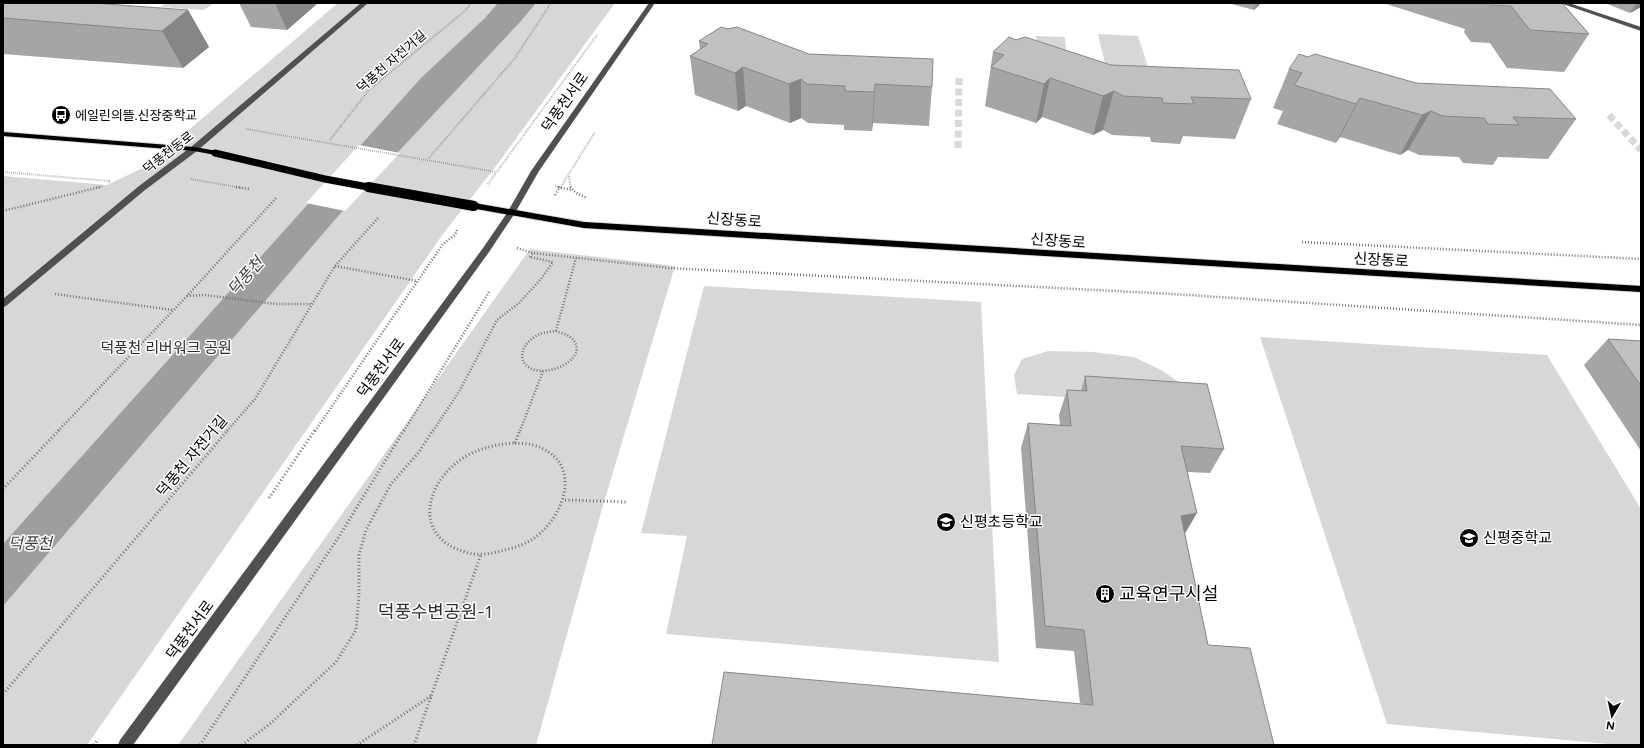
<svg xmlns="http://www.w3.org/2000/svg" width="1644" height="748" viewBox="0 0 1644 748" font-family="Figtree,'Noto Sans KR',sans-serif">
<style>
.green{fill:#d7d7d7}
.water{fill:#9e9e9e}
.pier{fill:#fff}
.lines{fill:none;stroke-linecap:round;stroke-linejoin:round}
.minor-tunnel{stroke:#d9d9d9;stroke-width:7;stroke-dasharray:7 3.5;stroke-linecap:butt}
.major-casing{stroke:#dbdbdb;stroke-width:2}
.path-far2{stroke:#727272;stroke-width:2;stroke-dasharray:0.5 1.5;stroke-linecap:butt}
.path-far1{stroke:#727272;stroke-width:2.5;stroke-dasharray:1 2;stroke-linecap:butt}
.path{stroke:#727272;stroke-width:3;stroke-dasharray:1 2.5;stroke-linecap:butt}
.minor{fill:#505050;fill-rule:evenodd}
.major{fill:#000;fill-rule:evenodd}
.major-bridge-far1-casing{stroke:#dbdbdb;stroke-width:8;stroke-linecap:butt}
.major-bridge-casing{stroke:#dbdbdb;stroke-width:12;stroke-linecap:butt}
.path-bridge-far1{stroke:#727272;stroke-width:2;stroke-dasharray:0.5 1.5;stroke-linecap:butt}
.path-bridge{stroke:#727272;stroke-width:2.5;stroke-dasharray:1 2;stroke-linecap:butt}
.major-bridge-far1{stroke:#000;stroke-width:7}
.major-bridge{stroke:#000;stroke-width:10}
.wall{fill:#a5a5a5}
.shaded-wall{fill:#868686}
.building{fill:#c0c0c0;stroke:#868686}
.labels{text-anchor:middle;stroke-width:3;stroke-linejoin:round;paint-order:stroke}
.far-street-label{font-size:13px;fill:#000;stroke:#fff}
.far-poi-label{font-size:13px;fill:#000;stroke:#fff;text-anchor:start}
.street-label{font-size:15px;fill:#000;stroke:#fff}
.park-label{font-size:15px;fill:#2e2e2e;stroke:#fff}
.poi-label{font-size:15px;fill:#000;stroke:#fff;text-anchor:start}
.water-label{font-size:16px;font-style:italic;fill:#3f3f3f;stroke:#fff}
.near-poi-label{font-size:18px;fill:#000;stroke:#fff;text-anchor:start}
.near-park-label{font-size:18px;fill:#2e2e2e;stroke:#fff}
</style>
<rect width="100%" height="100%" fill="#fff"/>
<path class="green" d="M166,3h48l-10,7 -43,-3z
M338,3h277l-119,163 -53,68 -356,511h-84v-569l104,9 38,-18z
M1098,34l40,2 11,34 -43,-2z
M1036,36l29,1 2,25 -30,-2z
M530,249l145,17 -71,236 -68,243h-358z
M704,286l277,16 18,360 -333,-28 21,-98 -46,-3z
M1260,337l287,18 94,154v236h-21l-233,-21z
M1048,351l45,1 41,5 29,14 21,15 5,19 -172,-11 -3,-19 8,-16z"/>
<path class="water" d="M498,3h38l-15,18 -182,194 -336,391v-62l418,-466 64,-60z"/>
<path class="pier" d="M359,145l41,8 -55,58 -39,-8z"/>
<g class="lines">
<path class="minor-tunnel" d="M1609,115l32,35
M958,148l1,-70"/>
<g class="major-casing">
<path id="major" d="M3,132l191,15 24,4 1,2 -4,2 -21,-4 -191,-15z
M474,203l110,19 1057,64v6l-1057,-64 -113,-20 -1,-2 1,-2z"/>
</g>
<path class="path-far2" d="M330,140l39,-50 97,-80 5,-7
M429,158l86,-100 36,-55
M3,172l106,9v2
M569,176l2,12
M488,184l109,-149
M555,186l7,2
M96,188l7,-2
M560,188l35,-56"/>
<path class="path-far1" d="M558,187l13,3
M570,187l6,6 11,5
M555,195l5,-8
M3,211l97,-24
M1302,242l339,17
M517,248l16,5
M530,257l3,-4 136,15 504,26 468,31
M335,266l82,15
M55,294l118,16
M187,296l17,-1 72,9h35
M556,331c4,2 11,3 14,6 23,18 -19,42 -40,31 -16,-9 -5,-27 8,-33 6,-3 12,-3 18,-4z
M556,331l20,-73
M58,431l129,-135 90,-99
M227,431l28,-32 80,-133 43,-48
M315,431l128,-187 12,-9 2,-5
M404,431l85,-139
M433,431l27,-41 37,-70 22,-17 22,-24 12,-17 -23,-5
M520,431l23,-60"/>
<path class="path" d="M515,443c6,1 12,0 18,2 49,14 35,66 4,91 -10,8 -23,12 -36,15 -11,3 -24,5 -36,1 -53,-16 -40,-69 -2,-94 16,-10 34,-14 52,-15z
M515,443l5,-13
M3,489l56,-59
M269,498l46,-68
M565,500l63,2
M3,694l225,-264
M94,745l4,-6
M200,745l140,-210 64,-105
M242,745l29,-22 65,-61 20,-32 3,-36v-39l7,-25 25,-46 28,-32 14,-22
M357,745l74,-49
M414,745l67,-191"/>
<path class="minor" d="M361,3h7l-171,148 -52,39 -139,116 -3,1v-8l136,-113 52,-39z
M649,3h6l-116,168 -24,42 -26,39 -356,493h-15l2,-5 363,-492 24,-35 24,-42z
M1560,3h9l72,24v4z"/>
<use href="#major" class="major"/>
<g class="major-bridge-far1-casing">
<path id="major-bridge-far1" d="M215,153l110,26 48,9"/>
</g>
<g class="major-bridge-casing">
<path id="major-bridge" d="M368,187l106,19"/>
</g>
<path class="path-bridge-far1" d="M246,129l250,43
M191,179l51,9"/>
<path class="path-bridge" d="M236,187l13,2"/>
<use href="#major-bridge-far1" class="major-bridge-far1"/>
<use href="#major-bridge" class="major-bridge"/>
</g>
<path class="wall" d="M3,3l185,7 21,37 -26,21 -180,-14z
M239,3h79l-31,27 -36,-3z
M1228,3h33l-7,7z
M1383,3h179l27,31 -25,38 -57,-4 -17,-25 -19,-1 -7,-10 1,-3z
M1605,3h36v4l-11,6z
M727,29l82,25 123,33 -3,39 -56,-3 -1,8 -28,-1v-5l-36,-2 -7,-5 -11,5 -44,-17 -8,5 -43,-16 -5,-39 10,-6 -1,-9z
M1016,40l95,25 140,34 -16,40 -52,-3 -3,8 -29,-2 -1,-5 -38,-2 -9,-5 -10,5 -51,-18 -6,6 -51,-17 8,-54z
M1308,57l108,26 160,36 -28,40 -50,-2 -5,8 -30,-2 -4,-6 -40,-2 -11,-5 -8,5 -60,-18 -4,6 -59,-19 6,-13 -10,-3 16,-39z
M1608,339l33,2v110l-57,-86z
M1085,376l139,73 -14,24 -23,-1 -2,62 23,111 66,100 -194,-42 -6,-52 -38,-3 -15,-200 7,-25 32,2 -1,-10 8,-25 14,1z"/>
<path class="shaded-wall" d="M275,3h43l-31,27z
M1257,3h4l-7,7z
M1637,3h4v4l-11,6z
M188,10l21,37 -26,21 -21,-37z
M743,67l3,39 -8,5 -3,-38z
M1050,78l-8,39 -6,6 8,-39z
M801,79v39l-11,5 -1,-39z
M875,84l-2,39 -1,8 2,-39z
M1114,91l-11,39 -10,5 10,-39z
M1360,98l-20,39 -4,6 20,-39z
M1431,111l-23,39 -8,5 22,-40z
M1197,513l-14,24 -2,-21z"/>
<path class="building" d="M3,3h90l95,7 -26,21 -159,-13z
M1490,3h72l27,31 -59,-4 -19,-24 -19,-1z
M721,27l6,2 10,-2 72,27 124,5 -1,28 -57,-3 -1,8 -29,-1v-5l-38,-2 -6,-5 -12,5 -46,-17 -8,6 -45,-17 18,-12 -9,-3z
M1009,37l7,3 9,-3 86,28 128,5 12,29 -60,-2 3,7 -31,-1 -1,-5 -39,-2 -9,-5 -11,5 -53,-18 -6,6 -53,-17 13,-12 -11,-3z
M1299,54l9,3 7,-3 101,29 134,6 26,30 -63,-2 6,8 -31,-1 -4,-6 -42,-2 -11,-5 -9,4 -62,-17 -4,6 -62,-19 8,-12 -13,-4z
M1608,339l33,2v45z
M1085,376l122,8 17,65 -43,-3 16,67 -16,3 27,129 42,3 24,97h-562l12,-73 369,33 -9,-75 -39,-4 -17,-203 43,3 -4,-36 20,1z"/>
<defs>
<g id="bus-disc" transform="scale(1)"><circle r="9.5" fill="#000" stroke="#fff"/><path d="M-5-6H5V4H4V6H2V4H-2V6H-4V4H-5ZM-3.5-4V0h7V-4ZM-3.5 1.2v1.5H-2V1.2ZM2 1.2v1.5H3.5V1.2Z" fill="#fff"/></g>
<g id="school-disc" transform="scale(1)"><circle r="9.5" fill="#000" stroke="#fff"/><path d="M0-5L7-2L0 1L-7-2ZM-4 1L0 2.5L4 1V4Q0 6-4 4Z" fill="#fff"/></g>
<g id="building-disc" transform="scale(1)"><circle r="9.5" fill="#000" stroke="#fff"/><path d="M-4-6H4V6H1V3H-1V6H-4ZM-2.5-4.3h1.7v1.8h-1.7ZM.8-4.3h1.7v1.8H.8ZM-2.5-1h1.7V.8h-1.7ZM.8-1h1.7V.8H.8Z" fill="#fff"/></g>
</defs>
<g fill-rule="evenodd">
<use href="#bus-disc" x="61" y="115"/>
<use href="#school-disc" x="946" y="522"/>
<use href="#school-disc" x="1469" y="538"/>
<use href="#building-disc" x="1105" y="594"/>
</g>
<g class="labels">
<g class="far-street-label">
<text transform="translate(391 61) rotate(-41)" y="5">덕풍천 자전거길</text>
<text transform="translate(168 152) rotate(-38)" y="5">덕풍천동로</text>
</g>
<g class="far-poi-label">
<text x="75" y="120">에일린의뜰.신장중학교</text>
</g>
<g class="street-label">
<text transform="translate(565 102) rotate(-55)" y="5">덕풍천서로</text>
<text transform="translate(734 220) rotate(4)" y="5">신장동로</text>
<text transform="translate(1058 241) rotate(4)" y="5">신장동로</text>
<text transform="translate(1381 260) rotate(3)" y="5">신장동로</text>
<text transform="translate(381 368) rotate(-54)" y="5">덕풍천서로</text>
<text transform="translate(192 456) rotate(-50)" y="5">덕풍천 자전거길</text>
<text transform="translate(190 630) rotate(-54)" y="5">덕풍천서로</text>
</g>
<g class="park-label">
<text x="166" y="353">덕풍천 리버워크 공원</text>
</g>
<g class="poi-label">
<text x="960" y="527">신평초등학교</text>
<text x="1483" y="543">신평중학교</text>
</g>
<g class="water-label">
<text transform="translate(245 276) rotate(-48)" y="6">덕풍천</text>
<text x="30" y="549">덕풍천</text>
</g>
<g class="near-poi-label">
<text x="1119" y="600">교육연구시설</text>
</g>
<g class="near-park-label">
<text x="435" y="618">덕풍수변공원-1</text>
</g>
</g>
<rect width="1644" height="748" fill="none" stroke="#000000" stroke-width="8"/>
<g transform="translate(1612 716) rotate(189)" stroke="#ffffff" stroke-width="3" paint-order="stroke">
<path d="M0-3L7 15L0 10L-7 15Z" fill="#000000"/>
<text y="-6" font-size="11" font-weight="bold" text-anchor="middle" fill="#000000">N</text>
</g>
</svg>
